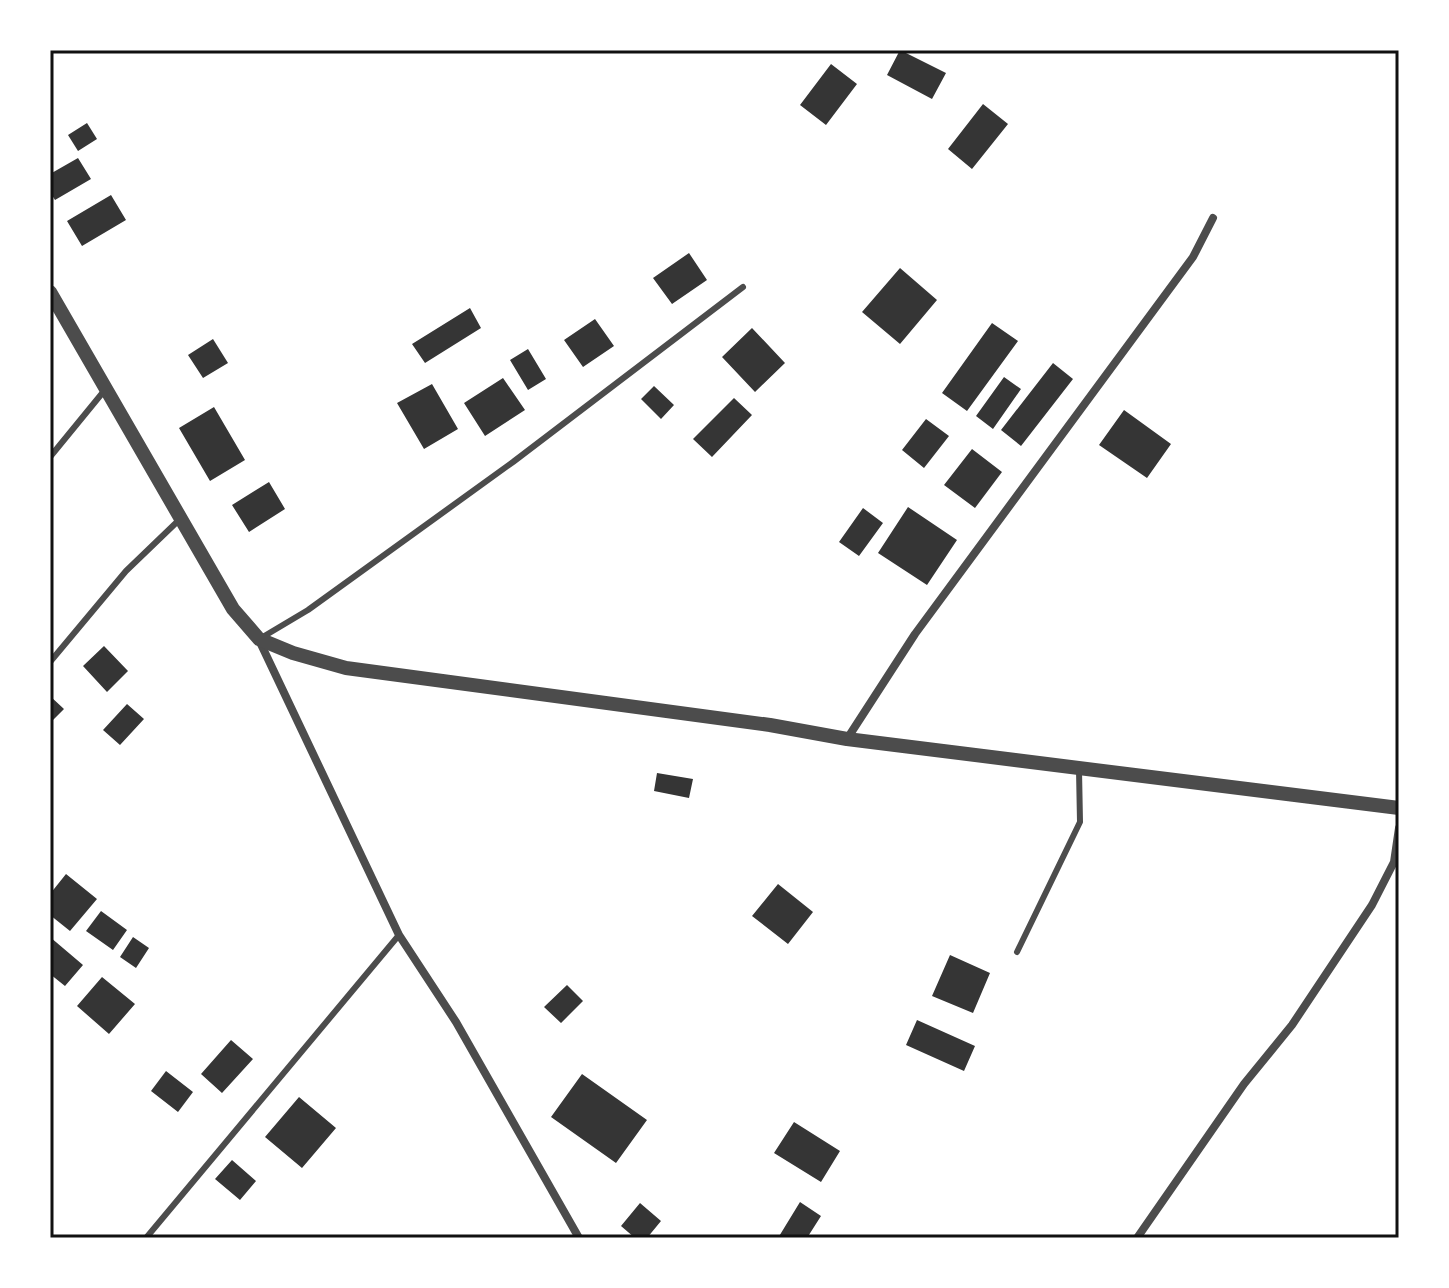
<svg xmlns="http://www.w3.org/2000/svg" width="1449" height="1288" viewBox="0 0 1449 1288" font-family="'Fira Sans Condensed',sans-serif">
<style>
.building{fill:#353535}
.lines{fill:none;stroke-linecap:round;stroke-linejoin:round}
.service{stroke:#4c4c4c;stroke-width:6}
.minor{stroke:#4c4c4c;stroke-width:8}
.tertiary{stroke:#4c4c4c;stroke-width:14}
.neatline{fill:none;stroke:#111;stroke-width:3}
</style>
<rect width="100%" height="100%" fill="#fff"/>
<path class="building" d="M900,50l46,23 -14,26 -45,-24z
M831,64l26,20 -31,41 -26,-20z
M983,104l25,20 -36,45 -24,-20z
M87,123l10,16 -19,12 -10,-16z
M78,158l13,21 -36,21 -5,-8v-18z
M111,195l15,25 -44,26 -15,-25z
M689,253l18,27 -35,24 -19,-26z
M900,268l37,32 -37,44 -38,-32z
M470,308l11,20 -56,35 -13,-19z
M595,319l19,27 -31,21 -19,-27z
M992,323l26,18 -51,70 -25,-18z
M752,328l33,35 -30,29 -33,-35z
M213,339l15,24 -25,15 -15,-23z
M528,349l18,30 -18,11 -18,-30z
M1053,363l20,16 -52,67 -20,-16z
M1004,377l17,12 -28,40 -17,-13z
M503,378l22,32 -40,26 -21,-33z
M432,384l26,45 -34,20 -27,-46z
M654,386l20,19 -13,14 -20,-20z
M734,398l18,17 -40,42 -19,-18z
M214,407l31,53 -35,21 -31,-53z
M1124,410l47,34 -24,34 -48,-33z
M926,419l23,17 -25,32 -22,-18z
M972,449l30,23 -27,36 -31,-23z
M269,482l16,27 -36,23 -17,-27z
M908,507l49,33 -30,45 -49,-32z
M863,508l20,15 -24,33 -20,-14z
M104,646l24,25 -21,21 -24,-26z
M50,696l14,13 -14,14z
M127,704l17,15 -24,26 -17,-15z
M657,773l36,6 -4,19 -35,-7z
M66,874l31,25 -27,32 -20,-16v-21z
M778,884l35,28 -25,32 -36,-28z
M101,911l26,19 -14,20 -27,-19z
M50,937l33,28 -18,21 -15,-12z
M133,937l16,11 -13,20 -16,-11z
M950,955l40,18 -17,40 -41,-17z
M102,977l33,27 -26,30 -32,-28z
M567,985l16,16 -22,22 -17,-16z
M917,1020l58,26 -11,25 -58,-26z
M231,1040l22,19 -31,34 -21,-19z
M166,1071l27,21 -15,20 -27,-21z
M582,1074l65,46 -31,43 -65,-46z
M299,1097l37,31 -34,40 -37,-31z
M794,1122l46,29 -19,31 -47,-29z
M232,1160l24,21 -16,19 -25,-21z
M800,1202l21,14 -14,22h-29z
M640,1203l21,18 -14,17h-12l-14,-12z"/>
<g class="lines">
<path class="service" d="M50,457l54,-66
M261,638l47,-28 205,-148 230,-175
M50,662l76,-91 53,-51
M1017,952l63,-130 -1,-52
M146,1238l253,-303"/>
<path class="minor" d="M259,640l140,295 57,87 123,216
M847,739l68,-105 278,-377 20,-39
M1137,1238l107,-154 48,-59 80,-120 22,-43 5,-34"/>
<path class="tertiary" d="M50,292l183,317 26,30 34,14 53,15 424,57 77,14 552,69"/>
</g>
<rect width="1449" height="1288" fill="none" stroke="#ffffff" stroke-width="104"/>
<rect x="52" y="52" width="1345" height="1184" class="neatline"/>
</svg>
